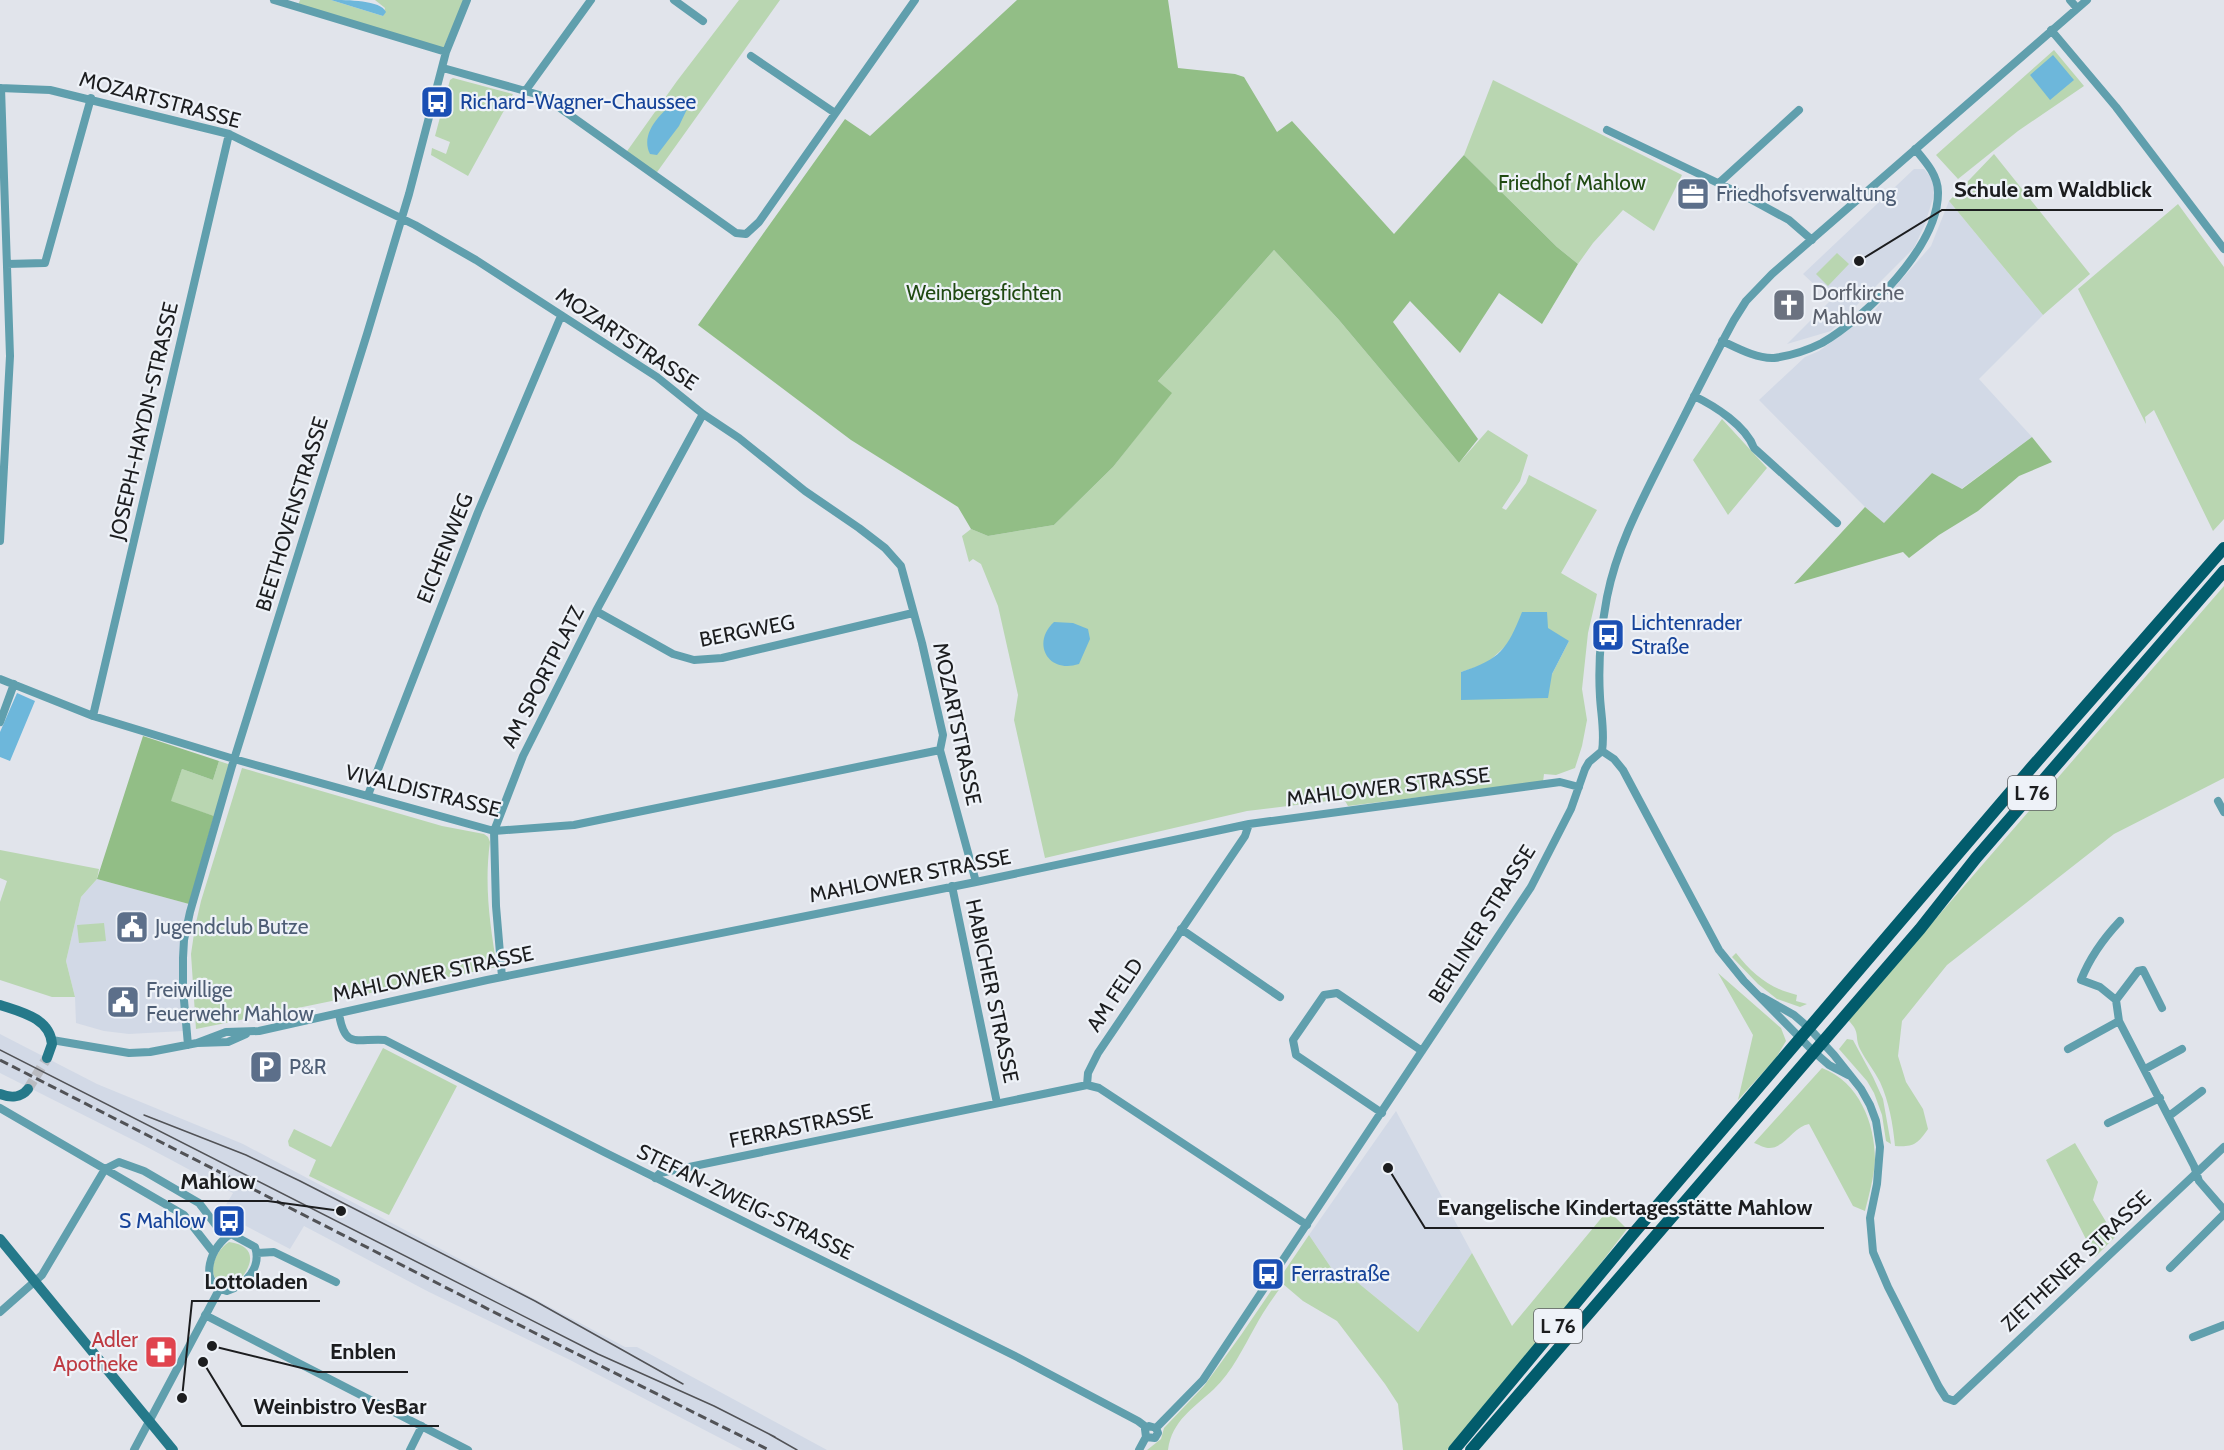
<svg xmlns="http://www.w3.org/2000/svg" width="2224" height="1450" viewBox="0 0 2224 1450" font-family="Cabin,sans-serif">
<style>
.built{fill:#d2d9e6}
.green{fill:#b9d6b1;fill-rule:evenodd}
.forest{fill:#92be86}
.water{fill:#6db7db}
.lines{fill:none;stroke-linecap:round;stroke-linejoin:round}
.secondary-tunnel{stroke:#babcc2;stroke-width:10;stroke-dasharray:10 5;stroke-linecap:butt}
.street{stroke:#609fad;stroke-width:8}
.secondary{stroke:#25798a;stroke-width:10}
.primary{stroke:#025c6c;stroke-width:12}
.tram{stroke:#515256;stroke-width:1.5}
.rail{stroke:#515256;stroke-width:3;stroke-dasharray:9 4.5;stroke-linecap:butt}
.labels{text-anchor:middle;stroke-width:4.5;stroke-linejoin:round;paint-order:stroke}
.shield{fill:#eef2f8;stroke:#5b5d60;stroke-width:1.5}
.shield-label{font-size:20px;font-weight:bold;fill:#1c1d1f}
.street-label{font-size:21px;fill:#1c1d1f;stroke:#eef2f8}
.transit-label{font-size:21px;fill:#164399;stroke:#eef2f8;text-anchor:start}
.park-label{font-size:21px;fill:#204a12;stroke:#eef2f8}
.service-label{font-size:21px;fill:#4e5e75;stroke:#eef2f8;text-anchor:start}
.worship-label{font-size:21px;fill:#5b616d;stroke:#eef2f8;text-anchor:start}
.health-label{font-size:21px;fill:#be3a42;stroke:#eef2f8;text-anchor:end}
.leader{fill:none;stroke:#1c1d1f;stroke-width:2}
.callout-dot{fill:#1c1d1f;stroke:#eef2f8;stroke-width:2}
.callout-label{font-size:22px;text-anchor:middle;font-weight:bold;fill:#1c1d1f;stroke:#eef2f8;stroke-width:4.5;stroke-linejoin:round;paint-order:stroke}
</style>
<rect width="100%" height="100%" fill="#e1e4eb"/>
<path class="built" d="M1914,169h10l13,16 -12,39 -11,24 -83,83 -44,13 44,-44 -28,-26z
M1949,201l94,114 -64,64 53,58 -71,52 -29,-16 -48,50 -19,-16 -106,-107 46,-43 14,-6 53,-38 59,-67z
M97,879l92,25 -6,127 -54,3 -25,-3 -28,-8 -1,-26 -9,-36 15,-64z
M0,1034l97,50 146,60 382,203h12l190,103h-84l-173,-90 -141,-68 -125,-66 -14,23 -69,-36 12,-20 -88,-47 -145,-73z
M1396,1111l76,142 -54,79 -72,-59 -12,-1 -25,-37z"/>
<path class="green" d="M300,0h31l52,16 2,-8 -10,-8h89l-21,49 -145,-44z
M739,0h41l-125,175 -30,-21 52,-73z
M2054,50l30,36 -66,45 -60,48 -22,-24z
M453,78l60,16 -45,82 -37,-21 1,-7 14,6 4,-12 -15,-6 15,-56z
M1493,80l189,95 -28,56 -31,-21 -30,33 -15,21 -21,-17 -93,-92z
M1994,154l96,120 -47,41 -94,-114z
M2178,204l46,63v252l-11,12 -59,-121 -9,7 1,7 -68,-135z
M1274,250l65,70 120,143 29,-33 40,25 -8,26 -18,27 4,2 20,-27 3,-8 68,35 -36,63 36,21 -9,39 -6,56 5,31 -5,26 -7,22 -19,7 -12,-1 -1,8 -195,24 -4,-7 -97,12 -202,47 -31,-138 4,-25 -20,-89 -17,-42 -8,-5 -4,3 -7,-26 9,-7 17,7 66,-11 59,-58 58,-74 -13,-12zM1569,641l-17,33 -91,-2 25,-8 24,-22z
M1837,253l12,11 -21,22 -12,-12z
M1722,419l45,49 -39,47 -35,-55z
M2224,586v192l-110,56 -167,131 -45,56 -4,35 8,26 17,27 5,20c-11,16 -15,18 -33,17 -2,-22 -6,-44 -15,-64 -6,-12 -14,-21 -20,-33 -6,-14 1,-16 -12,-29z
M219,761l12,4 -17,51 -44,-14 12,-33 31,11z
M242,768l200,58 42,8 4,3 2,5c-6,43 0,83 7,125l-301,62 -5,-75 4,-27 6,-26z
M0,850l99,19 -2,10 -16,18 -15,64 9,36h-23l-52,-17v-78l7,-21 -7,-3z
M104,923l2,18 -27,2 -2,-18z
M1736,953c17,22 35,36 61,42l-1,6 11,3 -7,3 -23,-8 -19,-15 -26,-27z
M1718,973l63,55 5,13 -10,17 -38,42 15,-65z
M1847,1039l6,1 20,37 10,22 8,45 -5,-3 -4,-26 -8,-22 -7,-12 -28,-32z
M383,1048l74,38 -68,129 -80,-39 7,-16 -27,-14 -1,-5 6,-12 37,18z
M1822,1068c37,14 53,55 53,92 -1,17 -6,35 -10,51l-12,-5 -44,-82c-16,3 -25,25 -41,24 -4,0 -10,-4 -14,-5z
M2075,1143l23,39 -5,18 22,37 -20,20 -49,-97z
M1608,1210l19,19 -36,47 -144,174h-44l-5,-46 -13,-20 -48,-63 -34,-20 -20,-17c-10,14 -20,28 -28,43 -12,21 -23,45 -41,62 -20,19 -42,31 -46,61h-21l14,-11 3,-11 40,-42 37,-51 68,-100 25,37 12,1 72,59 54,-79 40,73z
M229,1242c30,4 24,25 7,42 -33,5 -26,-30 -7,-42z"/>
<path class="forest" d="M1017,0h151l10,68 57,6 9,3 33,55 15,-11 102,113 70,-79 93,92 21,17 -36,60 -43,-31 -39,60 -50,-52 -17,21 85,117 -19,24 -120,-143 -65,-70 -116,131 14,12 -59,74 -59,58 -66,11 -17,-7 -13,-22 -107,-67 -153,-115 147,-206 25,17z
M2032,437l20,25 -33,14 -41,35 -39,24 -30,23 -6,-6 -109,32 71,-77 19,16 48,-50 30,16z
M143,736l76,25 -6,19 -31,-11 -11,32 43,15 -25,88 -92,-25z"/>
<path class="water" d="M331,0c16,0 50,0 55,12l-3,4z
M2053,55l21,25 -24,20 -20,-25z
M680,100l9,5 -10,21 -22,29 -7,-1c-11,-21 13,-45 30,-54z
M1522,612h25l1,16 21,13 -17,33 -4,24 -87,2v-28c40,-13 46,-23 61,-60z
M1054,622l19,1 15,6 2,10 -11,25c-31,10 -48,-21 -25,-42z
M17,693l18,8 -25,60 -10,-4v-25z"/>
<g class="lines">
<path class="secondary-tunnel" d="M28,1089l19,-31"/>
<path class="street" d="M274,0l172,52
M674,0l29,21
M2070,0l7,8
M2051,30l65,77 108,142
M751,56l84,57
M443,68l100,28 186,132 7,5 10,1 13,-12 156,-222
M0,88l50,2 179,44 186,91 61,35 181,117 46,37 36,24 66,53 54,37 26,20 16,18 21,77 21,92 -3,15 36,132
M526,90l65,-90
M1607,130l136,65 46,25 23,20
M1719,183l80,-73
M7,264l38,-1 46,-165
M1722,341c15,7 35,18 52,17 15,-2 34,-8 48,-15 43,-25 117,-97 116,-151 0,-17 -13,-31 -23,-43
M1694,396c21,10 52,30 60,52l83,75
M0,541l10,-185 -9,-268
M596,611l77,43 21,6 28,-2 191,-45
M0,679l93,37 141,43 260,72 80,-6 366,-75
M93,716l136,-582
M0,722l14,-38
M1602,751c3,-18 -1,-36 -2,-54 -2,-33 1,-68 7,-100 10,-51 35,-97 58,-143 23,-45 45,-90 69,-134l12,-19 26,-27 315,-274
M1602,751l12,8 9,11 96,180 25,31 69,70 16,14 19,10
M368,795l110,-283 83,-196
M2218,801l6,11
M952,886l45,217
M2120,921c-17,18 -30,36 -39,59l19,7 16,13 3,21 75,145 5,15 25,29
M1181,929l99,68
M502,977l-6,-71 -2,-75 29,-75 73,-145 107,-197
M1762,997l32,18 15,13 25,27 27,34 9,16 6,16 4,26 -3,37 -7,34 3,34 15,35 51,100 7,11 8,3 270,-254
M2116,1000l22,-29 5,-1 19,38
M339,1014c6,36 18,24 46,26l221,113 411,204 121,64 8,6
M52,1040l77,13 21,-1 47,-9 31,-1 18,-8
M197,1043l29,-11 33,-1 228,-51 489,-98 273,-58 311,-42 19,5
M188,1045l-5,-56v-31l1,-18 6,-28 42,-146 135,-432 42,-140 37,-142 21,-52
M2068,1049l51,-28
M2145,1069l37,-20
M1087,1085l1,-12 10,-20 147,-217 4,-12
M0,1108l184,107 29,37
M1382,1113l-86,-58 -3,-15 31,-45 13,-2 85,58
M2169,1116l33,-25
M2108,1123l52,-25
M655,1178l5,-5 427,-88 12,3 208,137
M231,1234l24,13c7,21 -10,38 -28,44 -31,-7 -16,-46 4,-57z
M257,1253l17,-1 62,30
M2170,1268l54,-54
M0,1312l42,-37 63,-106 14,-7 25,9 55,32 26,34
M205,1315l263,135
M2193,1337l31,-12
M1156,1428l47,-48 328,-493 40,-78 14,-40 4,-7 13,-11
M134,1450l86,-162
M410,1450l12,-24
M1139,1450l7,-13 -1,-8 4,-3 7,2 2,5 -3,5 -9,-1"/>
<path class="secondary" d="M0,1005c21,7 50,13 52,39l-5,14
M0,1094c10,4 21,4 28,-5
M0,1239l173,211"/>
<path class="primary" d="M1454,1450l179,-216 194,-227 205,-240 192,-219
M1471,1450l449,-521 56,-71 248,-287"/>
<path class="tram" d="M0,1050l598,304 116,52 61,31
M144,1115l102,40 54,26 235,120 148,83
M769,1434l28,16"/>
<path class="rail" d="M0,1060l533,272 236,118"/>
</g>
<defs>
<g id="bus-square" transform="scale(1.725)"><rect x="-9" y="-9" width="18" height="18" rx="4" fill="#1a4fb4" stroke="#eef2f8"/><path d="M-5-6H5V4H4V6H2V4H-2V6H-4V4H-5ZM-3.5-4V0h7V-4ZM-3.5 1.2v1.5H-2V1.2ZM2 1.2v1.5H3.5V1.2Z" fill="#fff"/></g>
<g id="office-square" transform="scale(1.725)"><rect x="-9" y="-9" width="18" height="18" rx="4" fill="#5c6f8a" stroke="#eef2f8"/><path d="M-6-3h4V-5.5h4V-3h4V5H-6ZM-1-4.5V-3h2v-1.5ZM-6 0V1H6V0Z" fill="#fff"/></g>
<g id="church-square" transform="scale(1.725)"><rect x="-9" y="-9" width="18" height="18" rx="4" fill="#6b7280" stroke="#eef2f8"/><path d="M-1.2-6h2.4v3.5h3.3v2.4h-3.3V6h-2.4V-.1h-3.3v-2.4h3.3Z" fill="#fff"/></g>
<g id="civic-square" transform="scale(1.725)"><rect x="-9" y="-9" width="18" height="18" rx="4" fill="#5c6f8a" stroke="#eef2f8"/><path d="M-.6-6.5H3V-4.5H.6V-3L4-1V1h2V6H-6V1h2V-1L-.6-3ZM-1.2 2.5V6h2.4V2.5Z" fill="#fff"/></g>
<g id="parking-square" transform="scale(1.725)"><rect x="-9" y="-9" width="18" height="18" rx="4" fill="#5c6f8a" stroke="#eef2f8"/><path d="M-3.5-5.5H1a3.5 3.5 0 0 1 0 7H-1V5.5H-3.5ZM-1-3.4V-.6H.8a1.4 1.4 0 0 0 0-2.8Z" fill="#fff"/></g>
<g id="pharmacy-square" transform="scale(1.725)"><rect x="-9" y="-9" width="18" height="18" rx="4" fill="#e0444e" stroke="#eef2f8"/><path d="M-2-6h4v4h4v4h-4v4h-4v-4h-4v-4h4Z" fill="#fff"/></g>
</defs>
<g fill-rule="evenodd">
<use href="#bus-square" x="437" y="102"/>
<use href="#office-square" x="1693" y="194"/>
<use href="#church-square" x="1789" y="305"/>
<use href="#bus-square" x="1608" y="635"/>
<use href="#civic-square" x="132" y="927"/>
<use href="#civic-square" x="123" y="1002"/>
<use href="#parking-square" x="266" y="1067"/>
<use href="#bus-square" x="229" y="1221"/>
<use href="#bus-square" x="1268" y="1274"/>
<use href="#pharmacy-square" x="161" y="1352"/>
</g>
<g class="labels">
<g class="shield">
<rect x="2008" y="776" width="48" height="34" rx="4.5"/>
<rect x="1534" y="1309" width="48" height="34" rx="4.5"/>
</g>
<g class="shield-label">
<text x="2032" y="800">L 76</text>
<text x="1558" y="1333">L 76</text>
</g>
<g class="street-label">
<text transform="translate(160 100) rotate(15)" y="7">MOZARTSTRASSE</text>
<text transform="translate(627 339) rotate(34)" y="7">MOZARTSTRASSE</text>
<text transform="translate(144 421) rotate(-77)" y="7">JOSEPH-HAYDN-STRASSE</text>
<text transform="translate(292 514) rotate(-73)" y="7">BEETHOVENSTRASSE</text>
<text transform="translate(445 548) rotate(-68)" y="7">EICHENWEG</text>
<text transform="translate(747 631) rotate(-11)" y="7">BERGWEG</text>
<text transform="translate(543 677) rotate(-63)" y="7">AM SPORTPLATZ</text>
<text transform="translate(957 724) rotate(78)" y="7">MOZARTSTRASSE</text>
<text transform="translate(1388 787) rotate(-7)" y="7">MAHLOWER STRASSE</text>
<text transform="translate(423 791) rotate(14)" y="7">VIVALDISTRASSE</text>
<text transform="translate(910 876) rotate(-11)" y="7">MAHLOWER STRASSE</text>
<text transform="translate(1482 924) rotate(-58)" y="7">BERLINER STRASSE</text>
<text transform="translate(433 974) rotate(-12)" y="7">MAHLOWER STRASSE</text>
<text transform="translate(992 991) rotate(78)" y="7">HABICHER STRASSE</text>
<text transform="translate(1115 995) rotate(-56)" y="7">AM FELD</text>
<text transform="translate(801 1126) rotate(-12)" y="7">FERRASTRASSE</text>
<text transform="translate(745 1202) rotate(26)" y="7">STEFAN-ZWEIG-STRASSE</text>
<text transform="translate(2076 1261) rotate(-43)" y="7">ZIETHENER STRASSE</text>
</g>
<g class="transit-label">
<text x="460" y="109">Richard-Wagner-Chaussee</text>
<text x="1631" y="630">Lichtenrader<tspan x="1631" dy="24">Straße</tspan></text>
<text x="206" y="1228" text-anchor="end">S Mahlow</text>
<text x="1291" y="1281">Ferrastraße</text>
</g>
<g class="park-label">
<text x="1572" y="190">Friedhof Mahlow</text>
<text x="984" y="300">Weinbergsfichten</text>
</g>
<g class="service-label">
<text x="1716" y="201">Friedhofsverwaltung</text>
<text x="155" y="934">Jugendclub Butze</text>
<text x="146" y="997">Freiwillige<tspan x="146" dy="24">Feuerwehr Mahlow</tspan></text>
<text x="289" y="1074">P&amp;R</text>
</g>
<g class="worship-label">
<text x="1812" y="300">Dorfkirche<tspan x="1812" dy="24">Mahlow</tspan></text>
</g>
<g class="health-label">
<text x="138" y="1347">Adler<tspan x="138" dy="24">Apotheke</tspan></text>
</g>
</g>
<path class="leader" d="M1859 261L1942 210H2163M341 1211L268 1201H168M1388 1168L1425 1228H1824M182 1398L192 1301H320M212 1346L318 1372H408M203 1362L242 1426H439"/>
<g class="callout-dot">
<circle cx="1859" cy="261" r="6"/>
<circle cx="341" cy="1211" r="6"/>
<circle cx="1388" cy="1168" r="6"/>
<circle cx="182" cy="1398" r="6"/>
<circle cx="212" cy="1346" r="6"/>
<circle cx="203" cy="1362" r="6"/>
</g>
<g class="callout-label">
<text x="2053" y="197">Schule am Waldblick</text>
<text x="218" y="1189">Mahlow</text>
<text x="1625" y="1215">Evangelische Kindertagesstätte Mahlow</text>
<text x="256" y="1289">Lottoladen</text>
<text x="363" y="1359">Enblen</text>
<text x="340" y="1414">Weinbistro VesBar</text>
</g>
</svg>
